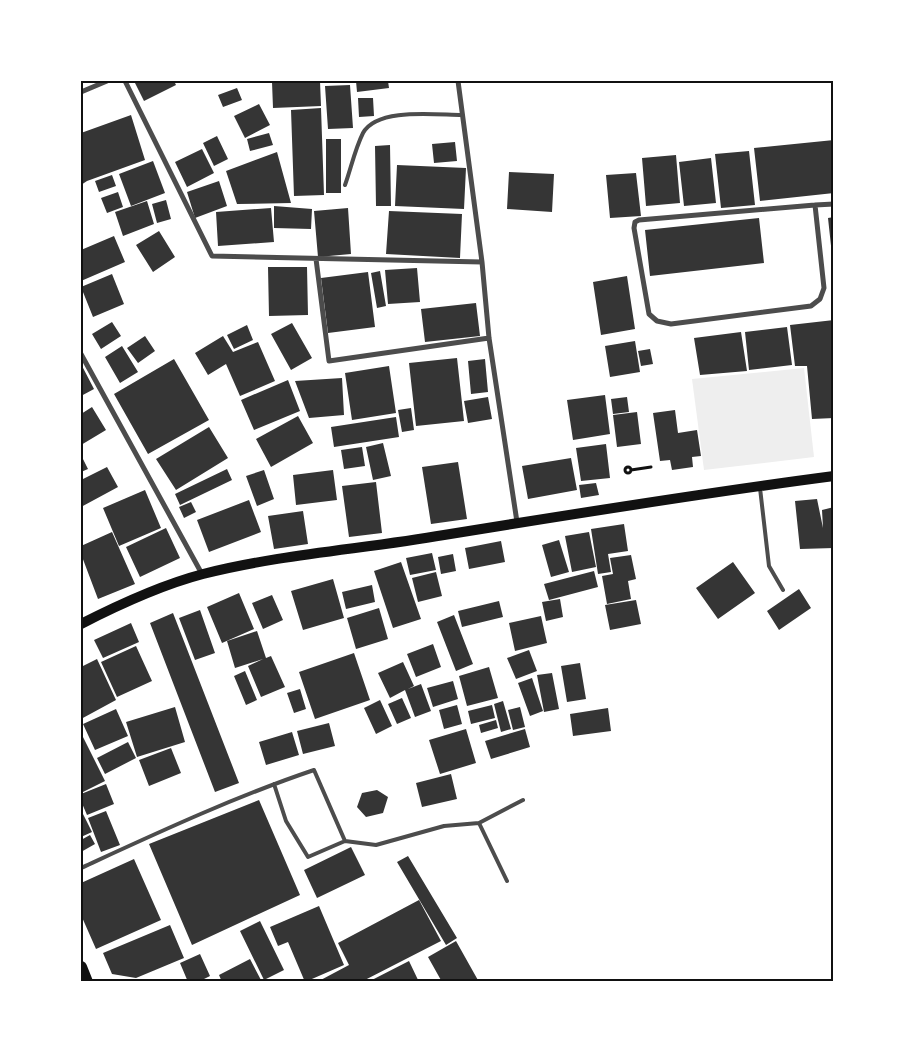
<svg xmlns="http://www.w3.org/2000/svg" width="915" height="1063" viewBox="0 0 915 1063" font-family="'Noto Sans',sans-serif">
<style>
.green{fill:#eee}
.building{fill:#353535}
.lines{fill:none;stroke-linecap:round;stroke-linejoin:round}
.path{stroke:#111;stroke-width:3}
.service{stroke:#4c4c4c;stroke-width:4}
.minor{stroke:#4c4c4c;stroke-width:5}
.secondary{stroke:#111;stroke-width:10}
.primary{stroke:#111;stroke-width:12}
.neatline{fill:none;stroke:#111;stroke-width:2}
</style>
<rect width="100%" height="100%" fill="#fff"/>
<path class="green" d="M804,368l10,89 -110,13 -12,-91z"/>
<path class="building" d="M134,81h40l2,4 -32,16z
M320,81l1,25 -48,2 -1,-26z
M356,81h32l1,7 -32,4z
M350,85l3,43 -25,1 -3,-43z
M237,88l5,12 -19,7 -5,-12z
M358,98h15l1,18 -15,1z
M259,104l11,21 -25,13 -11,-22z
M321,108l3,87 -30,1 -3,-86z
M131,115l14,45 -58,21 -6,4v-52z
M269,133l4,12 -23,6 -3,-12z
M217,136l11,23 -14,7 -11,-23z
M326,139h15v54h-15z
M834,140v53l-74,8 -6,-53z
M455,142l2,19 -23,2 -2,-19z
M390,145l1,61h-15l-1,-60z
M202,149l12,24 -27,14 -12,-25z
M749,151l6,54 -34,3 -6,-54z
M277,152l14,51 -54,1 -11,-33z
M676,155l4,48 -34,3 -4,-48z
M711,158l5,45 -32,3 -5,-44z
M153,161l12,32 -34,13 -12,-32z
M397,165l69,3 -2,41 -69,-3z
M509,172l45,2 -2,38 -45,-3z
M636,173l5,43 -31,2 -4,-43z
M112,175l4,11 -17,6 -4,-11z
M219,181l8,25 -32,12 -8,-26z
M118,192l5,15 -16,6 -6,-15z
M166,200l5,19 -14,4 -5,-19z
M147,201l7,23 -31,12 -8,-24z
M274,206l38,3 -1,20 -37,-1z
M271,208l3,34 -56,4 -2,-34z
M348,208l3,46 -33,3 -4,-46z
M389,211l73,3 -2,44 -74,-4z
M834,217v38h-2l-4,-37z
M759,218l5,45 -114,13 -5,-46z
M159,231l16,26 -22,15 -17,-27z
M114,236l11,26 -44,19v-31z
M268,267h39l1,48 -39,1z
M417,268l3,34 -32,2 -3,-34z
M380,271l6,35 -9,2 -6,-35z
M368,272l7,55 -47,6 -7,-55z
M112,274l12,30 -31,13 -12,-30z
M627,276l8,53 -34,6 -8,-53z
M476,303l4,33 -55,6 -4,-33z
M834,320v98l-22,1 -5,-53h-12l-5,-41z
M112,322l9,14 -20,13 -9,-15z
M292,323l20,35 -21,12 -20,-36z
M247,325l6,15 -19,9 -7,-14z
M787,327l5,38 -43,5 -4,-38z
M741,332l6,39 -47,4 -6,-37z
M145,336l10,15 -17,12 -11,-15z
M223,336l10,16 25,-10 17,39 -35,15 -14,-32 -18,11 -13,-22z
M635,341l5,31 -30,5 -5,-31z
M122,346l16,26 -18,11 -15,-26z
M650,349l3,15 -12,2 -3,-15z
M457,358l7,63 -48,5 -7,-63z
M174,359l35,61 -61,34 -34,-60z
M485,359l3,33 -17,2 -3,-33z
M81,364l13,25 -13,7z
M389,366l7,47 -44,7 -7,-47z
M342,378l2,37 -35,3 -14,-37z
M288,380l12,31 -46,19 -13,-30z
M605,395l5,39 -37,6 -6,-40z
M488,397l4,22 -24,4 -4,-22z
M627,397l2,15 -16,2 -2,-15z
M92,407l14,23 -25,15v-31z
M411,408l3,22 -12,2 -4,-22z
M675,410l3,23 19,-3 4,26 -9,1 1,10 -21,3 -2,-10 -10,1 -7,-48z
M637,412l4,32 -24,3 -4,-32z
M298,416l15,27 -42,24 -15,-28z
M396,417l3,20 -65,10 -3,-20z
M209,427l19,31 -52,32 -20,-31z
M383,443l8,33 -18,4 -7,-33z
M606,444l4,34 -29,3 -5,-33z
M362,447l3,19 -21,3 -3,-19z
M81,455l7,14 -7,3z
M571,458l6,32 -49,9 -6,-33z
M458,462l9,57 -36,5 -9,-57z
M107,467l11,20 -37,20v-27z
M227,469l5,11 -52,25 -5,-11z
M264,470l10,29 -17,7 -11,-30z
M333,470l4,30 -41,5 -3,-30z
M376,482l6,51 -33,4 -7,-51z
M596,483l3,12 -18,3 -2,-13z
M145,490l16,38 -42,18 -16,-38z
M817,499l6,29 -1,-18 12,-3v41l-34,1 -5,-48z
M249,500l12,32 -52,20 -12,-32z
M191,502l5,10 -12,6 -5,-11z
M303,511l5,33 -34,5 -6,-33z
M624,524l4,27 -20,3 3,18 -13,2 -7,-45z
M166,528l14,30 -40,19 -14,-30z
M112,532l23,52 -37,15 -17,-45v-8z
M589,532l7,35 -24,5 -7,-36z
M559,540l10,32 -18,5 -9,-32z
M501,541l4,21 -36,7 -4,-21z
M432,553l4,17 -26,5 -4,-17z
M453,554l3,17 -15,3 -3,-17z
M631,555l5,24 -8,2 3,18 -24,5 -5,-28 11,-2 -3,-16z
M401,562l20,57 -28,9 -19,-57z
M733,562l22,31 -37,26 -22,-31z
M594,571l4,16 -49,13 -5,-16z
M436,572l6,24 -24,6 -6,-24z
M333,579l11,39 -41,12 -12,-39z
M372,585l3,17 -29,7 -4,-17z
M799,589l12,19 -32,22 -12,-19z
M239,593l15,36 -32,14 -15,-36z
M272,595l11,25 -20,9 -11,-26z
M560,599l3,18 -17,4 -4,-19z
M636,600l5,24 -31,6 -5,-25z
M499,601l4,16 -41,10 -4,-16z
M379,608l9,31 -32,10 -9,-31z
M200,610l15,43 -20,7 -16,-42z
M173,613l66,170 -24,9 -65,-169z
M454,615l19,49 -17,7 -19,-49z
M541,616l6,27 -32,8 -6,-28z
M131,623l8,19 -36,16 -9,-18z
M257,631l9,27 5,-2 14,31 -24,10 -13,-31 15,-7 -28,9 -8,-27z
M433,644l8,23 -25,10 -9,-23z
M136,646l16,35 -35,16 -16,-35z
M529,650l8,21 -21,8 -9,-21z
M354,653l16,47 -55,19 -16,-47z
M97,659l19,41 -35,19v-52z
M403,662l11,24 -6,3 13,-5 10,27 -16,6 -10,-27 -15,8 -12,-25z
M580,663l6,36 -19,3 -6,-36z
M489,667l9,31 -31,8 -8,-30z
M245,671l12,29 -11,5 -12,-29z
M552,673l7,36 -15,3 -7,-37z
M532,678l11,33 -13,5 -12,-33z
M453,681l5,18 -25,8 -6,-19z
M300,689l6,20 -12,4 -7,-20z
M402,698l9,20 -14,6 -9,-20z
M380,700l12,26 -16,8 -12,-26z
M503,701l8,28 -10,3 -7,-28z
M457,705l5,19 -18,5 -5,-19z
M492,705l3,13 -24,6 -3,-13z
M175,707l10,35 -48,15 -11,-35z
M520,707l5,20 -12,3 -5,-20z
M608,708l3,23 -38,5 -3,-22z
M116,709l12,27 -33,14 -12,-26z
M496,720l2,8 -17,5 -2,-8z
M329,723l6,23 -32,8 -6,-23z
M466,729l10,34 -36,11 -11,-34z
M525,729l5,18 -39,12 -6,-18z
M292,732l7,23 -33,10 -7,-23z
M81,733l24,48 -24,12z
M128,742l8,16 -31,16 -8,-16z
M171,748l10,25 -32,13 -10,-26z
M451,774l6,25 -35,8 -6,-24z
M106,784l8,20 -27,11 -6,-14v-7z
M377,790l11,7 -5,16 -17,4 -9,-10 5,-14z
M259,800l41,95 -108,50 -43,-101z
M81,810l11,22 -11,5z
M106,811l14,34 -19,7 -13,-34z
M90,835l5,9 -14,8v-12z
M351,847l14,28 -48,23 -13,-28z
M408,856l49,82 -11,7 -49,-83z
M134,859l27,61 -65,29 -15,-34v-32z
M419,900l22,41 -80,41h-44l32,-17 -11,-22z
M319,906l25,59 -39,17 -17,-40 -10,4 -8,-19z
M260,921l24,49 -20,10 -24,-49z
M170,925l14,33 -48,20 -24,-4 -9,-21z
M456,941l23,41h-37l-14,-25z
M200,954l10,22 -12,6h-10l-8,-19z
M250,959l12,23h-40l-3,-7z
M409,961l10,21h-51z"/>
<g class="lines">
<path class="path" d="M625 470a3 3 0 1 1 6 0a3 3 0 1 1-6 0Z
M631,470l20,-3"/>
<path class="service" d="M345,185c6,-17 10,-36 18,-52 14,-26 74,-18 99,-18
M760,488l9,78 14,24
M479,823l44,-23
M345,841l31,4 68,-19 35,-3 28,58
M81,868c76,-35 153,-71 233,-98l31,71 -37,16 -22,-36 -12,-37"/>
<path class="minor" d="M125,81l87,175 270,6
M458,81l24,181 7,76 28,184
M81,92l26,-11
M815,205l9,83 -4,11 -9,7 -140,18 -14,-3 -8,-7 -15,-86 1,-6 4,-2 176,-15 19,-1
M316,259l13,102 160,-23
M81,354l121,220"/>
<path class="secondary" d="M81,624c39,-20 80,-39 122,-50 79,-20 161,-25 241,-39 129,-21 259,-42 390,-59"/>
<path class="primary" d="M81,967l6,15"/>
</g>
<rect width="915" height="1063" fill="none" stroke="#ffffff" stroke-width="165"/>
<rect x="82" y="82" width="750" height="898" class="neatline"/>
</svg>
